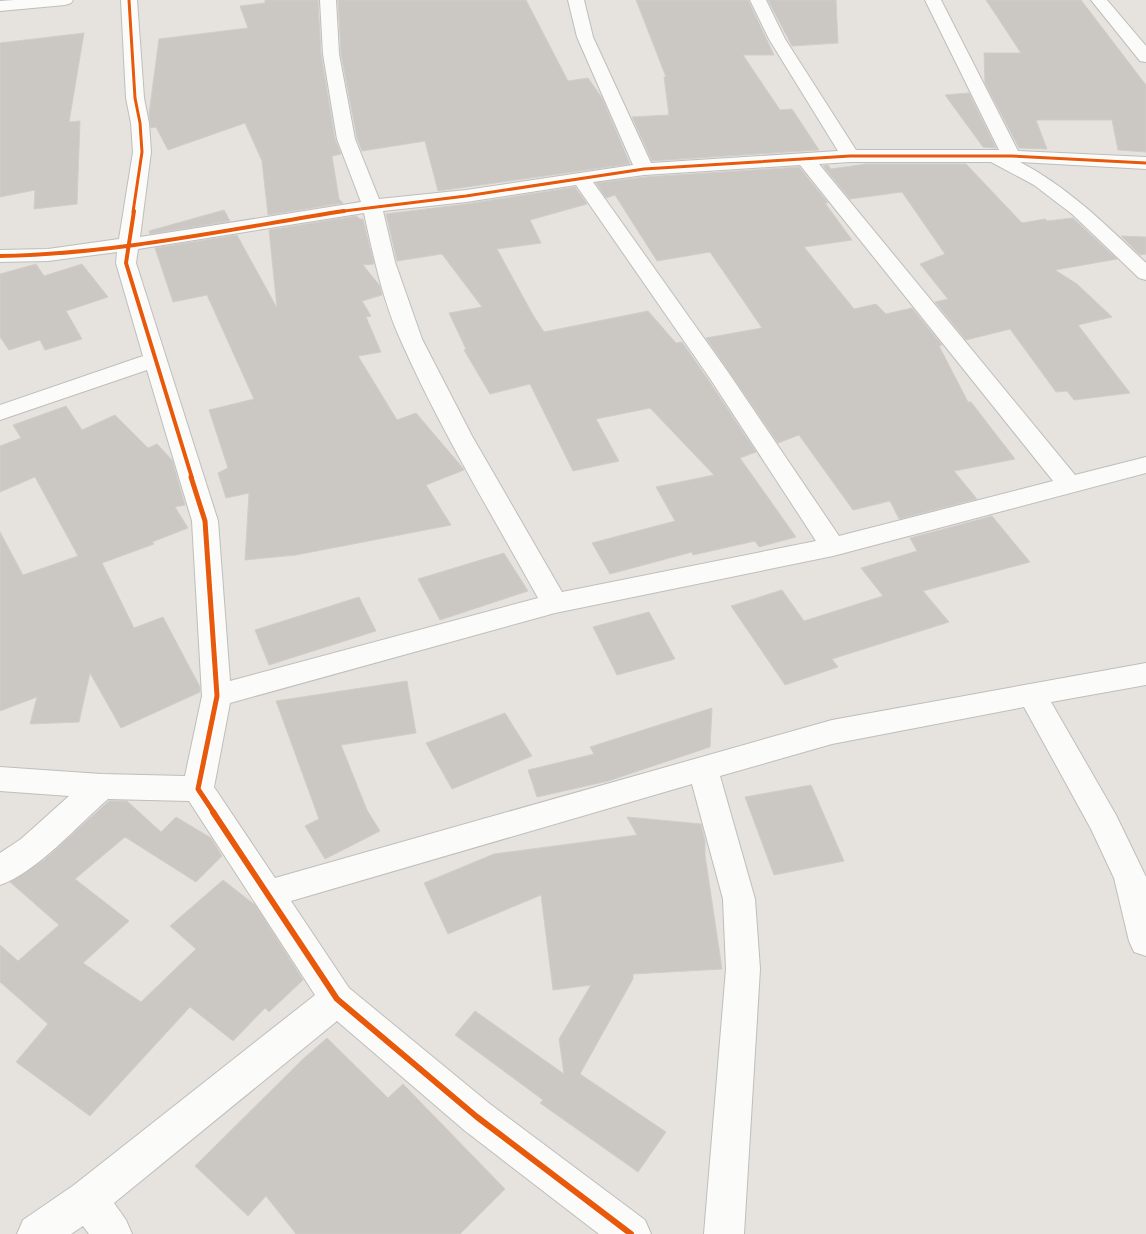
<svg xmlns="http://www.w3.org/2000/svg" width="1146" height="1234" viewBox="0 0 1146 1234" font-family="'PT Sans Narrow',sans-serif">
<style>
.building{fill:#cbc8c4;stroke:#d1cec9}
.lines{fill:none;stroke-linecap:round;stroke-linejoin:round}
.minor-casing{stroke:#bfbebe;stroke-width:2}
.minor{fill:#fbfbfa;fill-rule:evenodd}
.cycleway-far3-casing{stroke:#fff;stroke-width:5}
.cycleway-far2-casing{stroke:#fff;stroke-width:6}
.cycleway-far1-casing{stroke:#fff;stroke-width:8}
.cycleway-casing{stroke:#fff;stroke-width:9}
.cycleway-far3{stroke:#e8590c;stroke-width:3}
.cycleway-far2{stroke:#e8590c;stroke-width:4}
.cycleway-far1{stroke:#e8590c;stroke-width:5}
.cycleway{stroke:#e8590c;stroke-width:6}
</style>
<rect width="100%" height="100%" fill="#e6e2dd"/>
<path class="building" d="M265,0h53l3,54 14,85 6,15 -9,2 7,43 4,4 -75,12 -6,-54 -17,-38 -77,27 -12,-23 -5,1 -2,-14 10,-75 89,-11 -8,-22 25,-3z
M338,0h188l42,81 20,-3 14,20 28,66 -192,27 -13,-50 -63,10 -5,-13 -16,-84z
M636,0h112l26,55h-31l37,55 12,-1 27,41 -167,11 -20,-44 37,-2 -5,-38h2z
M768,0h68l2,43 -46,3z
M986,0h95l65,85v67l-28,-2 -6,-30h-76l11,29 -28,-1 -34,-65 -1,-30h37z
M84,33l-15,89 11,-1 -3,83 -43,5 1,-19 -35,7v-154z
M969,93l27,55 -13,-1 -38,-52z
M866,164h100l56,59 23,-4 2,2 26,-3 44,41 -62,11 22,14 35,33 -34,8 52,68 -56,7 -7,-9 -11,1 -46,-63 -44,11 -31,-38 13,-3 -28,-35 25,-10 -43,-62 -52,7 -27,-33 5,-1 3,4z
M799,167l29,36h-3l27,37 -48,7 50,62 22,-5 10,10 26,-6 30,37 -3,1 29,56h3l44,57 -61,12 23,28 -78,20 -9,-18 -37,9 -54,-75 -21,8 -72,-105 56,-10 -52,-76 -53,9 -42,-66 -9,3 -10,-15 48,-6z
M575,187l12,17 -57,16 11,23 -44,6 36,66 11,17 104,-21 28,32 6,-1 25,36 49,74 -16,6 56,79 -37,10 -4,-6 -62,14 -1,-3 -82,22 -18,-31 83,-22 -19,-34 58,-12 -64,-67 -54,11 23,42 -46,10 -43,-87 -40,10 -26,-44 2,-1 -17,-36 33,-6 -40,-53 -45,7 -11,-47 80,-10z
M224,210l6,11 -80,13 -1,-3z
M356,216l4,3h3l11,45 -11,1 17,21 2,9 -20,6 9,15 -5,1 15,35 -23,4 39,64 19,-7 46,54 2,3 -38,15 25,40 -155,30 -51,5 4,-67 -23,5 -8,-25 10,-5 -19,-58 45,-11 -47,-104 -34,7 -18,-54 82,-13 40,73 -8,-78z
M1121,236l25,1v17l-6,1z
M36,264l8,12 38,-12 26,33 -42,14 16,28 -37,11 -5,-10 -31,10 -9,-13v-63z
M66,406l16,24 33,-15 33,33 9,-4 15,16 13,45 -10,2 13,21 -36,14 2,2 -52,19 32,65 29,-11 37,70v5l-79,36 -31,-55 -11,49 -49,2 7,-27 -37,14v-179l23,43 55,-19 -43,-79 -35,15v-46l21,-8 -8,-13z
M992,516l38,46 -107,29 26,31 -117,37 6,8 -53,18 -54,-79 51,-16 22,31 79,-25 -22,-28 56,-17 -7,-13z
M504,553l24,38 -88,29 -22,-41z
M359,597l17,34 -107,34 -14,-35z
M649,612l26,47 -58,16 -24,-48z
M407,681l9,52 -75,12 26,65 13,21 -55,28 -20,-33 14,-7 -43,-118z
M712,708l-2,39 -102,34 -71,16 -9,-27 66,-16 -4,-7z
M505,713l27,43 -80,33 -26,-46z
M811,785l33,76 -70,14 -29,-78z
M109,801h18l34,31 15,-15 35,21 11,18 -26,26 -71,-45 -50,42 54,42 -46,42 58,39 55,-53 -26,-23 53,-46 32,25 48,75 -34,32 -4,-4 -32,33 -43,-34 -100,109 -74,-54 32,-38 -48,-42v-37l18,16 41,-36 -49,-43 34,-22z
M627,817l74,7 4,17v14l17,114 -89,5v5l-53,95 86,58 -28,40 -98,-69 3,-3 -88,-65 20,-24 89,63 -5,-35 32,-54 -38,5 -12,-95 -93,39 -24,-51 70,-29 143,-19z
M327,1038l61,60 15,-14 102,105 -45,45h-164l-30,-38 -18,20 -53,-50 108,-107z"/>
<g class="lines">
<g class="minor-casing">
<path id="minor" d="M14,0h59l-2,3 -6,2 -65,6v-10z
M121,0h16l7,98 5,25 2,29 -11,85 221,-35 -24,-63 -14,-85 -3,-54h16l3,54 16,85 24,60 87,-9 167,-25 -56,-128 -9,-37h16l9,37 58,126 187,-12 -69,-112 -19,-39h16l19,39 71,111h143l-74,-150h16l77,151 128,6v12l-126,-7c49,26 85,62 126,101v17l-7,-2 -67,-64 -38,-29 -43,-23h-141l-31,2 256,311 71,-18v16l-313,83 -278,57 -325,90 -16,84 61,91 557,-158 314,-57v22l-95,17 65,113 30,62v79l-12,-4 -5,-11 -15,-63 -23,-49 -67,-122 -192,37 -112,32 35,123 5,70 -16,265h-40l22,-265 -3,-70 -31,-115 -401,117 58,87 141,116 155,116 6,14h-52l-135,-104 -127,-109 -223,182 12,17 6,14h-43l-6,-8 -12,8h-54l6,-14 51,-35 241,-190 -126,-194 -81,-2c-30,26 -71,73 -108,86v-32l21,-14 48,-43 -69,-5v-24l101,7 84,2 17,-80 -10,-175 -45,-151 -147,50v-15l143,-49 -27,-93 1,-11 -69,9 -48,1v-12l48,-1 71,-10 14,-87 -2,-29 -5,-25zM800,165l253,316 -214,55 -111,-164 -135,-190 51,-7zM576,185l133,192 107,164 -254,51 -90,-156 -50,-97 -27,-77 -12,-51 83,-9zM364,213c9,41 19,89 37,128 39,88 90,172 137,257l-308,83 -12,-160 -82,-258 2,-14z
M1091,0h16l39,46v16l-6,-1z"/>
</g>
<use href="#minor" class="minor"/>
<g class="cycleway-far3-casing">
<path id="cycleway-far3" d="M129,0l6,98 5,25 2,29 -9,60
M336,212l130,-16 178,-27 206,-13h161l135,7"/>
</g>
<g class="cycleway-far2-casing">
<path id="cycleway-far2" d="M134,211l-8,52 66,215
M0,256c115,-2 230,-27 344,-45"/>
</g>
<g class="cycleway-far1-casing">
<path id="cycleway-far1" d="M191,477l14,44 12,175 -19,93 16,24"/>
</g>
<g class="cycleway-casing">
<path id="cycleway" d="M213,812l124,187 140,118 154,117"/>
</g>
<use href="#cycleway-far3" class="cycleway-far3"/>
<use href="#cycleway-far2" class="cycleway-far2"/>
<use href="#cycleway-far1" class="cycleway-far1"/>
<use href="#cycleway" class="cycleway"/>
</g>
</svg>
